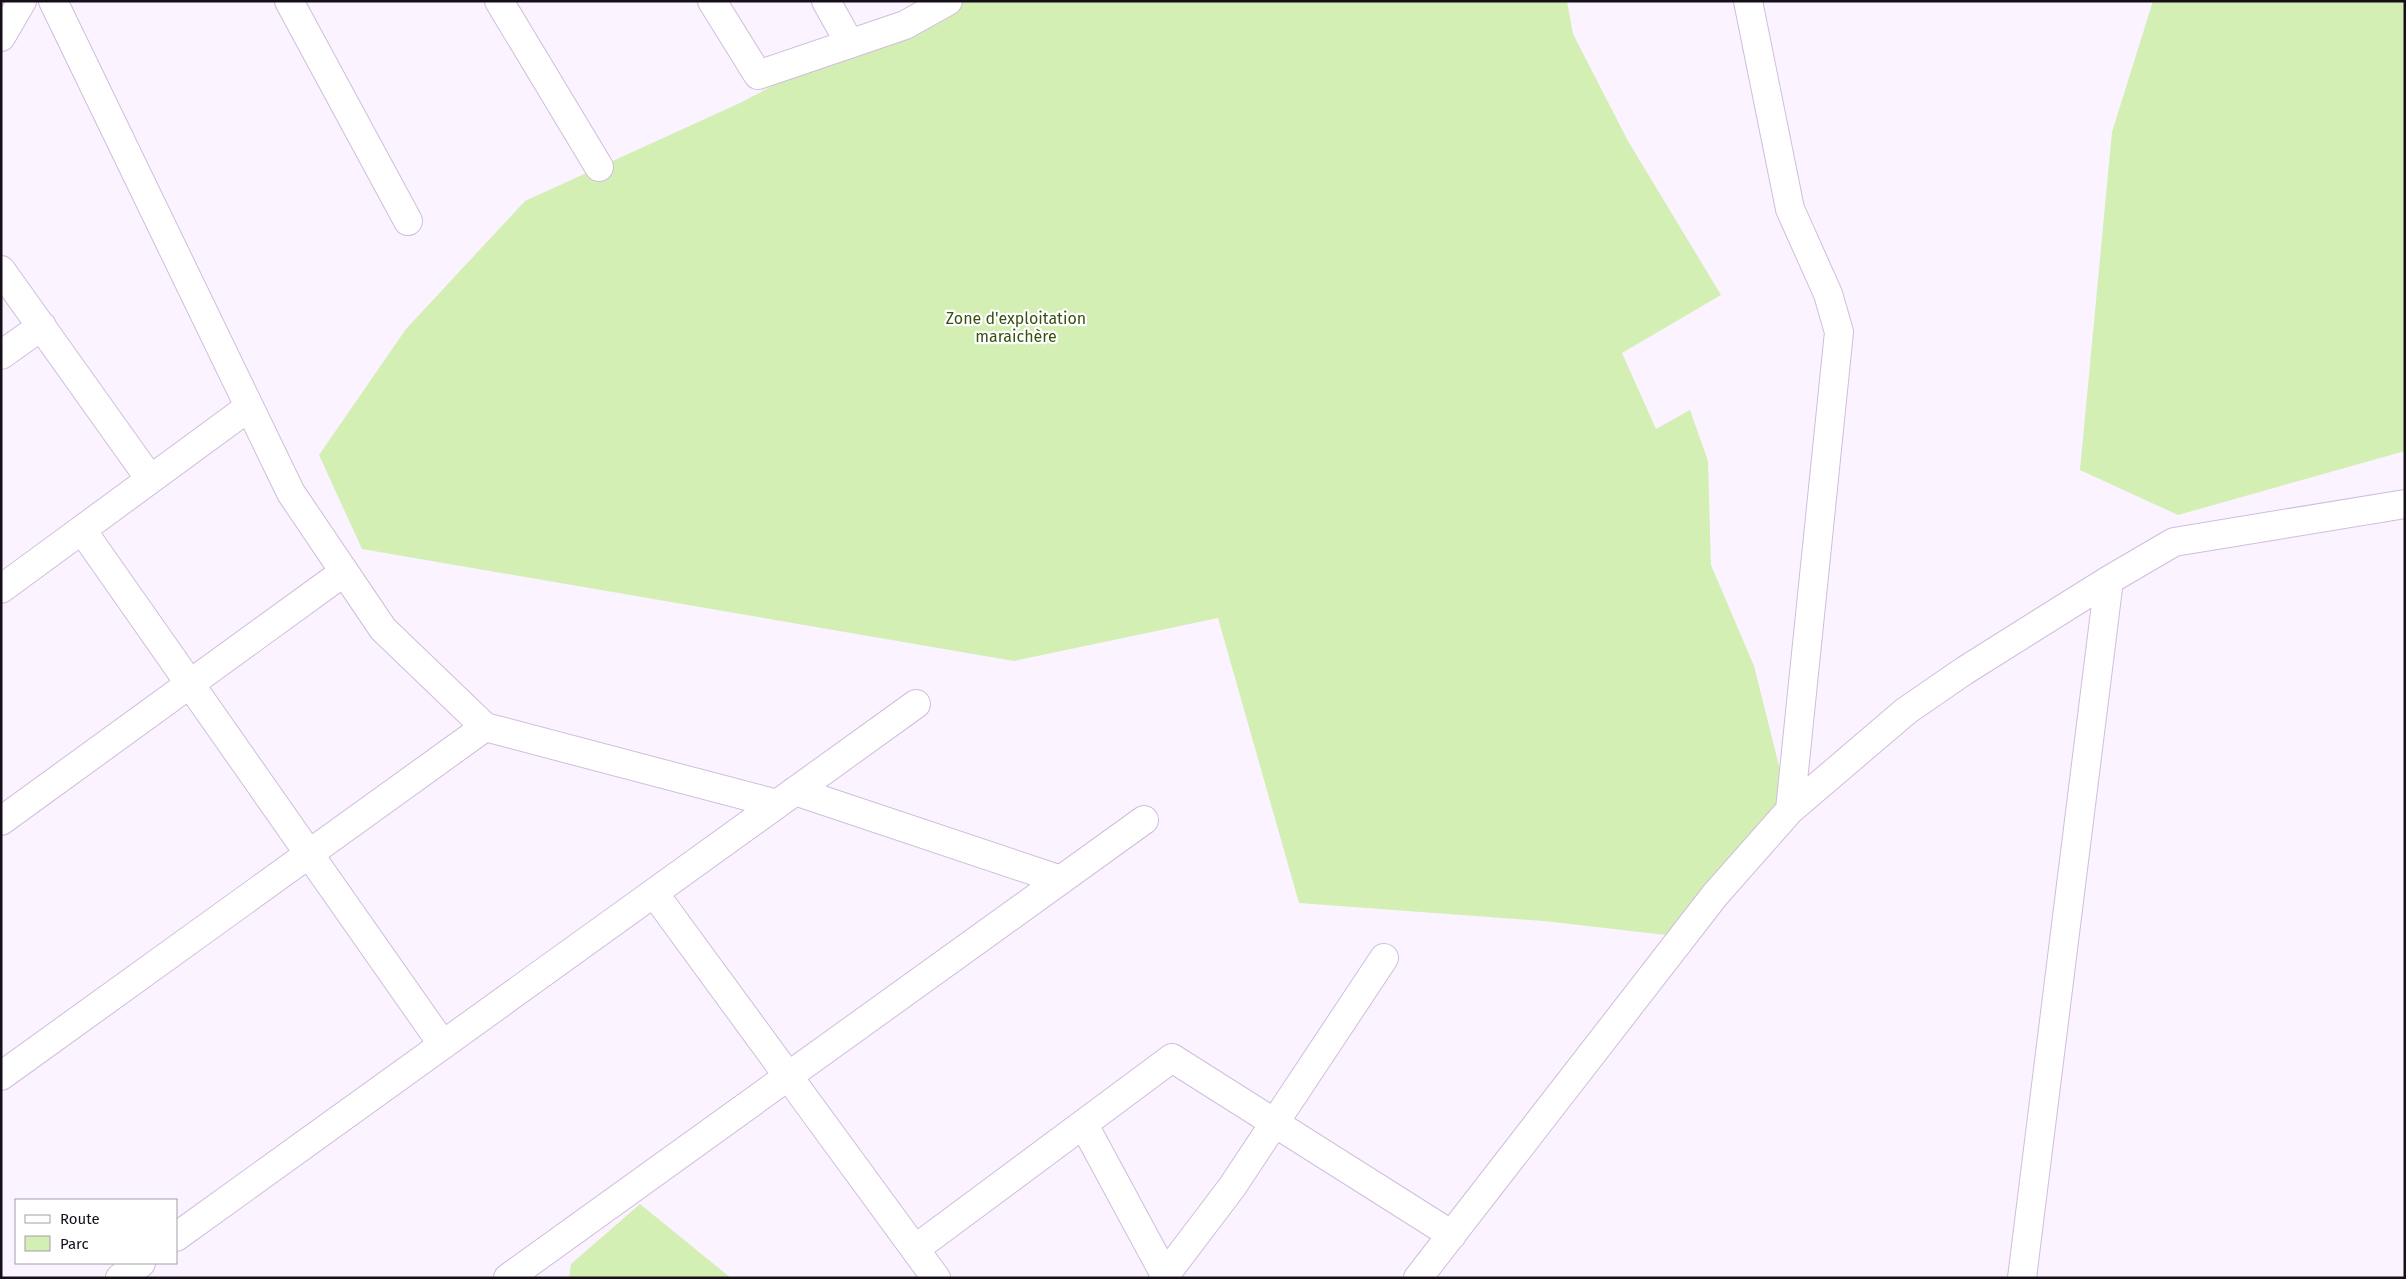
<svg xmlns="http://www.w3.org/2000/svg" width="2406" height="1279" viewBox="0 0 2406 1279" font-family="'Fira Sans',sans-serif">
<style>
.green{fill:#d4efb4}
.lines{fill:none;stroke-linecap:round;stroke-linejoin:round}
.minor-casing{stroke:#d1bdda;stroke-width:30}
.minor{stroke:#fff;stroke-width:28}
.labels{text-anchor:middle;stroke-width:4.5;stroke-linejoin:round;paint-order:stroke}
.park-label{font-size:16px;fill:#384f0e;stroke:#fff}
</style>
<rect width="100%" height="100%" fill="#fbf3ff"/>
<path class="green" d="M947,1h620l6,33 55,107 93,154 -99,58 34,76 34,-19 18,51 3,104 43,101 36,144 -107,127 -139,-16 -245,-18 -81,-285 -204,43 -652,-112 -43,-94 87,-126 119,-128 217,-99 108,-58z
M2153,1h252v450l-227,64 -98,-45 32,-338z
M640,1204l91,74h-162l2,-14z"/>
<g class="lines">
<g class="minor-casing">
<path id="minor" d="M53,1l238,492 92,136 102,98 292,77
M289,1l119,220
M499,1l100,166
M712,1l46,74 147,-50 43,-24
M826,1l24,43
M1748,1l42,208 38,85 11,38 -49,478
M1,37l21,-36
M1,270l149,209
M1,355l41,-29
M82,530l361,515
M1,589l248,-182
M795,791l266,89
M1,821l343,-249
M654,893l282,385
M1,1076l484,-349
M1084,1125l81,150
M176,1237l740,-533
M915,1249l257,-191 280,177
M120,1278l21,-15
M508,1278l636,-458
M1163,1278l69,-91 152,-229
M1418,1278l297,-383 75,-85 116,-99 58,-40 145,-91 65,-38 231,-38
M2022,1278l87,-698"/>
</g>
<use href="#minor" class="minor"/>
</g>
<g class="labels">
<g class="park-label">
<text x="1016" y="324">Zone d'exploitation<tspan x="1016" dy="18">maraichère</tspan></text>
</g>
</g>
<rect width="2406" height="1279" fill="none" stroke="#160f19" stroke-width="5"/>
<rect x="15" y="1199" width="162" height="65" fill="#ffffff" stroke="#a29fa3"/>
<rect x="25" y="1215" width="25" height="8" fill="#ffffff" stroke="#a29fa3"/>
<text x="60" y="1224" font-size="15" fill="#160f19">Route</text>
<rect x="25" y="1236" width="25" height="15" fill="#d4efb4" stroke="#a29fa3"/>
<text x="60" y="1249" font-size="15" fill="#160f19">Parc</text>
</svg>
